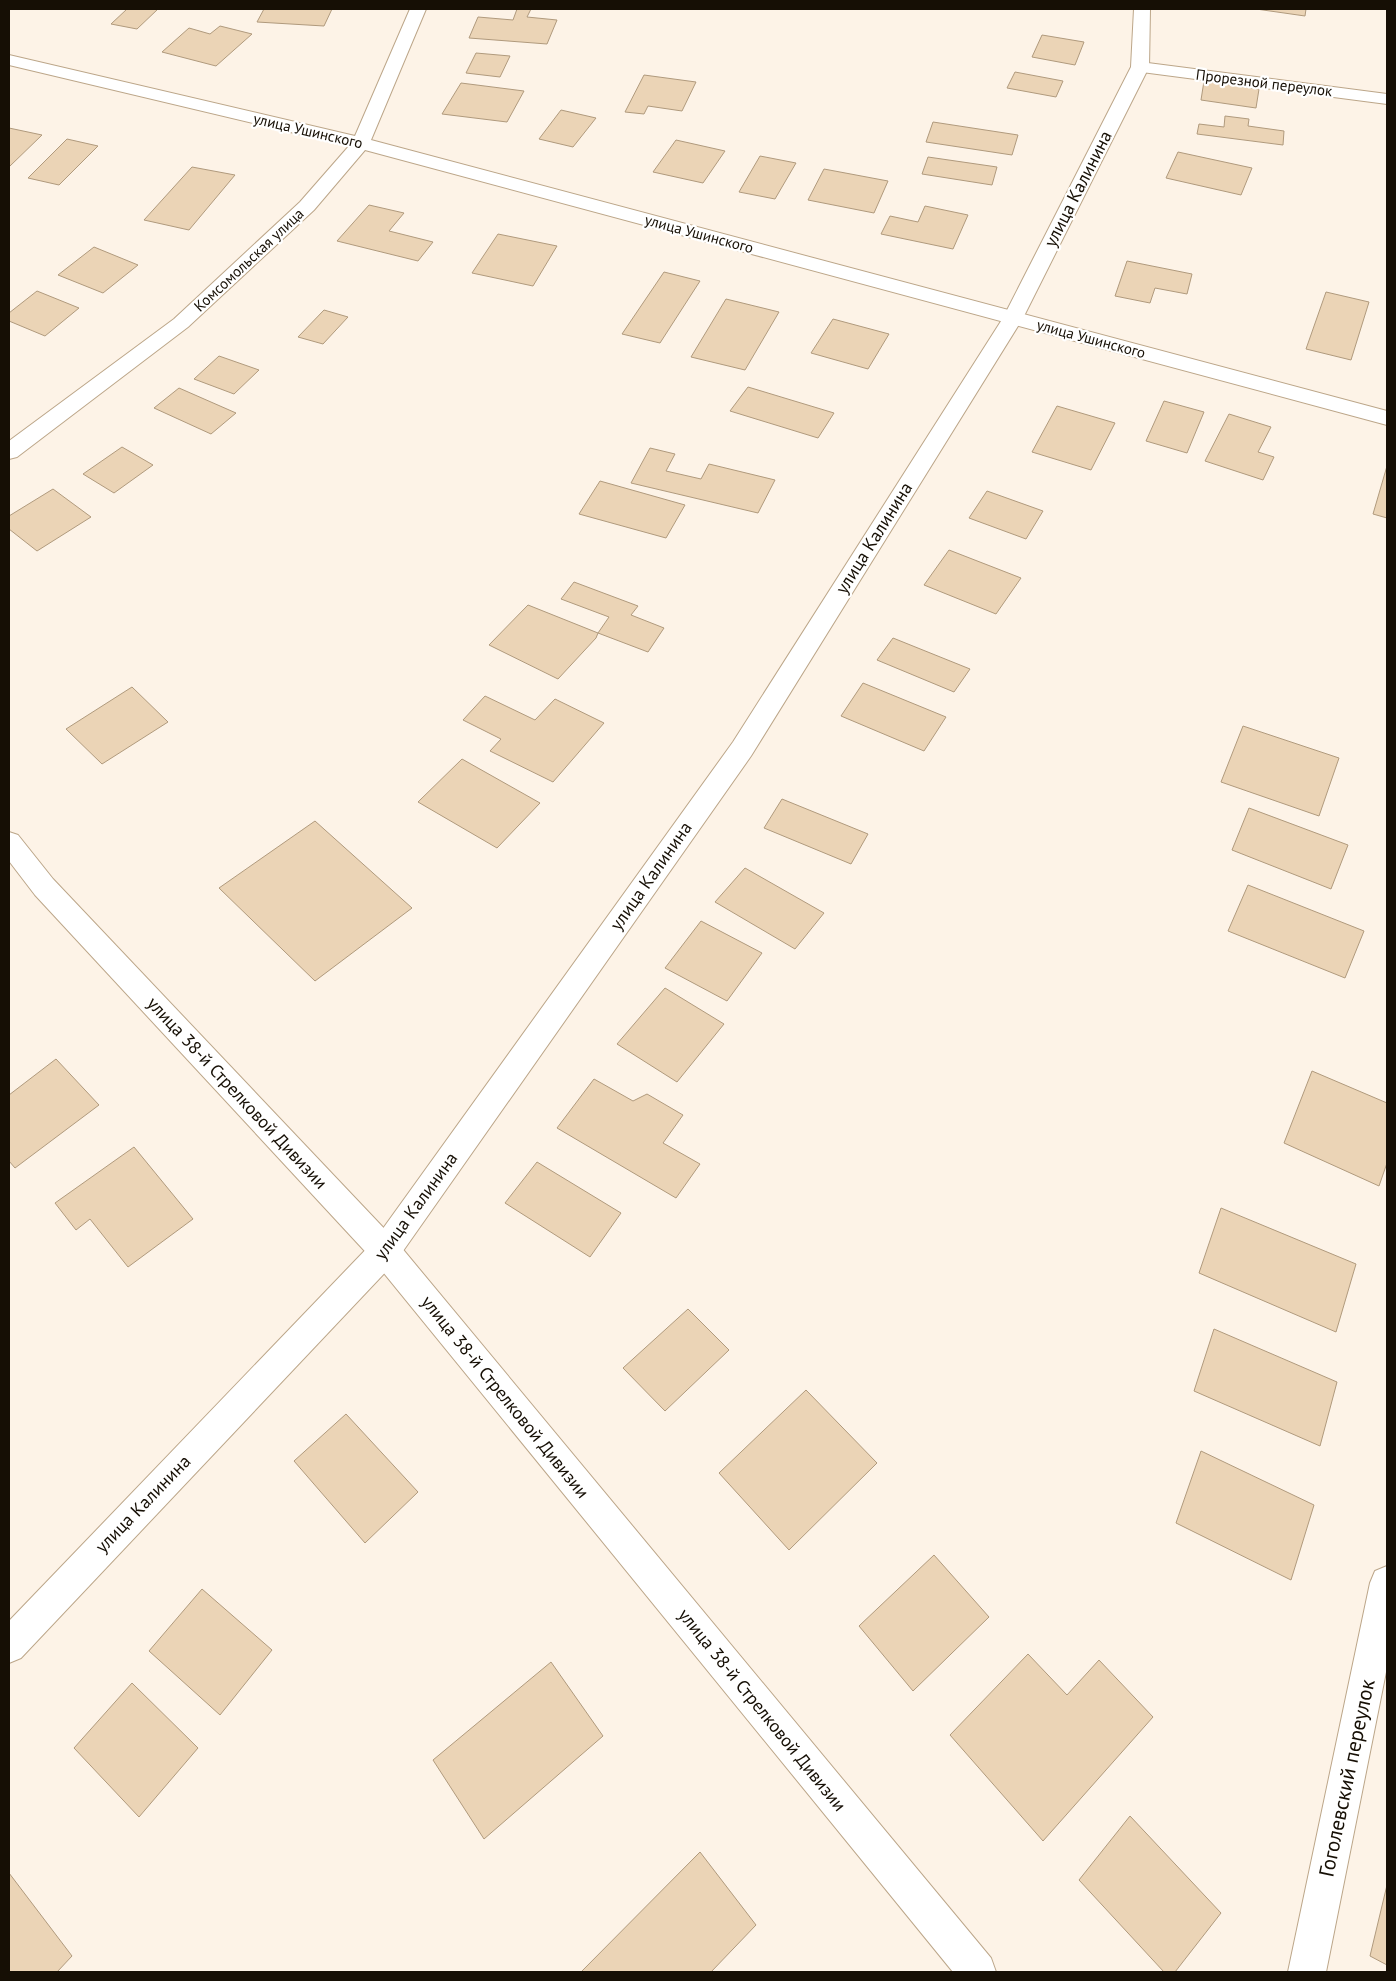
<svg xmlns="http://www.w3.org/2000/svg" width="1396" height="1981" viewBox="0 0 1396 1981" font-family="'PT Sans',sans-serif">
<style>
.building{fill:#ebd4b6;stroke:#b09a7d}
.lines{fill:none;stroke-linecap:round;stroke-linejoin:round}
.street-casing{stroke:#bca689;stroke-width:2}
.secondary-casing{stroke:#bca689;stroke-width:2}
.street{fill:#fff;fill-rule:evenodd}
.secondary{fill:#fff;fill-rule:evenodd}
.labels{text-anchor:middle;stroke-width:4.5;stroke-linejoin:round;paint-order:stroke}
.far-street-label{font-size:15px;fill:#160f05;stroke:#fff}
.street-label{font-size:18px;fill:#160f05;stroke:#fff}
.near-street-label{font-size:21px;fill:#160f05;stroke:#fff}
</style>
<rect width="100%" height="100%" fill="#fdf3e7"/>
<path class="building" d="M127,9h31l-21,20 -26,-5z
M264,9h68l-8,17 -67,-4z
M517,9h14l-4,8 30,3 -10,24 -78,-6 9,-21 35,3z
M1256,9h50l-1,7z
M220,26l32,8 -36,32 -54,-14 27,-24 21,6z
M1042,35l42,7 -9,23 -43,-8z
M476,53l34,3 -10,21 -34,-4z
M1015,72l48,9 -7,16 -49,-9z
M644,75l52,7 -14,29 -34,-5 -4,8 -19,-2z
M1204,81l55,8 -3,19 -55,-8z
M461,83l63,8 -17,31 -65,-8z
M561,110l35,8 -23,29 -34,-8z
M1225,116l24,3 -1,7 36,5 -1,14 -86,-11 2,-10 25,3z
M933,122l85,13 -6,20 -86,-13z
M9,128l33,7 -32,31h-1z
M67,139l31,7 -39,39 -31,-7z
M676,140l49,11 -22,32 -50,-11z
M1178,152l74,16 -11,27 -75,-17z
M760,156l36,7 -21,36 -36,-7z
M928,157l69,10 -5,18 -70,-11z
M192,167l43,8 -46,55 -45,-10z
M824,169l64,12 -14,32 -66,-13z
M369,205l35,8 -15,18 44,11 -15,19 -81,-20z
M925,206l43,9 -15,34 -72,-15 9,-18 28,6z
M498,234l59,12 -24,40 -61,-13z
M94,247l44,18 -35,28 -45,-18z
M1127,261l65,13 -5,20 -32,-6 -5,15 -35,-7z
M664,272l36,9 -40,62 -38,-9z
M37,291l42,17 -34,28 -36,-15v-8z
M1326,292l43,10 -18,58 -45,-11z
M726,299l53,13 -34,58 -54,-13z
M324,310l24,7 -25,27 -25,-7z
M833,319l56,15 -21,35 -57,-16z
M219,356l40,14 -25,24 -40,-15z
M748,387l86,26 -16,25 -88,-27z
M179,388l57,25 -25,21 -57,-26z
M1164,401l40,11 -17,41 -41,-12z
M1057,406l58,17 -24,47 -59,-18z
M1229,414l42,13 -13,25 16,5 -11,23 -58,-19z
M122,447l31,18 -39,28 -31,-19z
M650,448l25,6 -9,17 35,8 8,-15 66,16 -17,33 -127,-30z
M1387,466v52l-14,-4z
M600,481l85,24 -19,33 -87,-24z
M53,489l38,28 -54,34 -28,-22v-13z
M987,491l56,20 -17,28 -57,-21z
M949,550l72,28 -25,36 -72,-29z
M574,582l64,24 -7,9 33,13 -16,24 -50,-19 11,-16 -48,-18z
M528,605l70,28 -2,5 -38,41 -69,-34z
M893,638l77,31 -16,23 -77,-32z
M863,683l83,34 -22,34 -83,-35z
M132,687l36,35 -66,42 -36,-35z
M485,696l50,24 20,-21 49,24 -51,59 -63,-31 11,-12 -38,-19z
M1243,726l96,32 -20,58 -98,-34z
M462,759l78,44 -43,45 -79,-46z
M782,799l86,35 -17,30 -87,-36z
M1249,808l99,37 -17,44 -99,-39z
M315,821l97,87 -97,73 -96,-93z
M745,868l79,45 -29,36 -80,-47z
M1248,885l116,46 -19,47 -117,-47z
M701,921l61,32 -35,48 -62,-33z
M665,988l59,36 -47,58 -60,-38z
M56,1059l43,46 -84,63 -6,-7v-66z
M1312,1071l75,32v60l-8,23 -95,-43z
M594,1079l39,22 14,-7 36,21 -20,28 37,21 -24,34 -119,-70z
M134,1147l59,72 -65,48 -38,-48 -14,11 -21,-27z
M537,1162l84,51 -31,44 -85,-54z
M1221,1208l135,56 -20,68 -137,-59z
M688,1309l41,41 -64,61 -42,-43z
M1214,1329l123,53 -17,64 -126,-55z
M806,1390l71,73 -88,87 -70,-77z
M346,1414l72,78 -53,51 -71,-82z
M1201,1451l113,54 -23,75 -115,-57z
M934,1555l55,62 -76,74 -54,-65z
M202,1589l70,61 -52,65 -71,-64z
M1028,1654l39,41 32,-35 54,57 -110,124 -93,-106z
M551,1662l52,74 -119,103 -51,-79z
M132,1683l66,65 -59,69 -65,-69z
M1130,1816l91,97 -46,59h-11l-85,-92z
M700,1852l56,73 -45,47h-130z
M9,1873l63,83 -15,16h-48z
M1387,1885v80l-17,-9z"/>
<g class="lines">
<g class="street-casing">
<path id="street" d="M410,9h16l-55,131 1016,271v14l-1022,-275 -51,60 -126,117 -171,130 -8,2v-18l165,-122 126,-117 49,-56 -340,-81v-10l346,81z
M1140,62l247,32v10l-253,-33 -3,-4 3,-4z
M9,832l9,3 35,44 343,362 595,717 5,14h-43l-579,-711 -339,-366 -26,-34z
M1387,1566v101l-61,305h-38l82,-389 5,-12z"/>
</g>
<g class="secondary-casing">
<path id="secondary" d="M1134,9h16l-1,58 -126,251 -272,438 -355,505 -375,397 -12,5v-42l365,-380 359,-499 270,-424 128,-251z"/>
</g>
<use href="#street" class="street"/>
<use href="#secondary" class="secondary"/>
</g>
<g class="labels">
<g class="far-street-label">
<text transform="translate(1264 83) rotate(7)" y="5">Прорезной переулок</text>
<text transform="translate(308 131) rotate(13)" y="5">улица Ушинского</text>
<text transform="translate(699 234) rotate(15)" y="5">улица Ушинского</text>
<text transform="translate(249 260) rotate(-43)" y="5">Комсомольская улица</text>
<text transform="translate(1091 339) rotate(15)" y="5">улица Ушинского</text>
</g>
<g class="street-label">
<text transform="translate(1078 189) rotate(-63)" y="6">улица Калинина</text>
<text transform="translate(874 538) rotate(-58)" y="6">улица Калинина</text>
<text transform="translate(651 876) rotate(-55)" y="6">улица Калинина</text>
<text transform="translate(237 1093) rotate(47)" y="6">улица 38-й Стрелковой Дивизии</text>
<text transform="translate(416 1206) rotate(-54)" y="6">улица Калинина</text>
<text transform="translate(505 1397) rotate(51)" y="6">улица 38-й Стрелковой Дивизии</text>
<text transform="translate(143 1504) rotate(-46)" y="6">улица Калинина</text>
<text transform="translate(762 1710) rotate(51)" y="6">улица 38-й Стрелковой Дивизии</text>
</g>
<g class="near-street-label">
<text transform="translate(1347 1778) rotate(-78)" y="7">Гоголевский переулок</text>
</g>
</g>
<rect width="1396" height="1981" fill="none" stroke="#160f05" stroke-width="20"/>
</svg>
